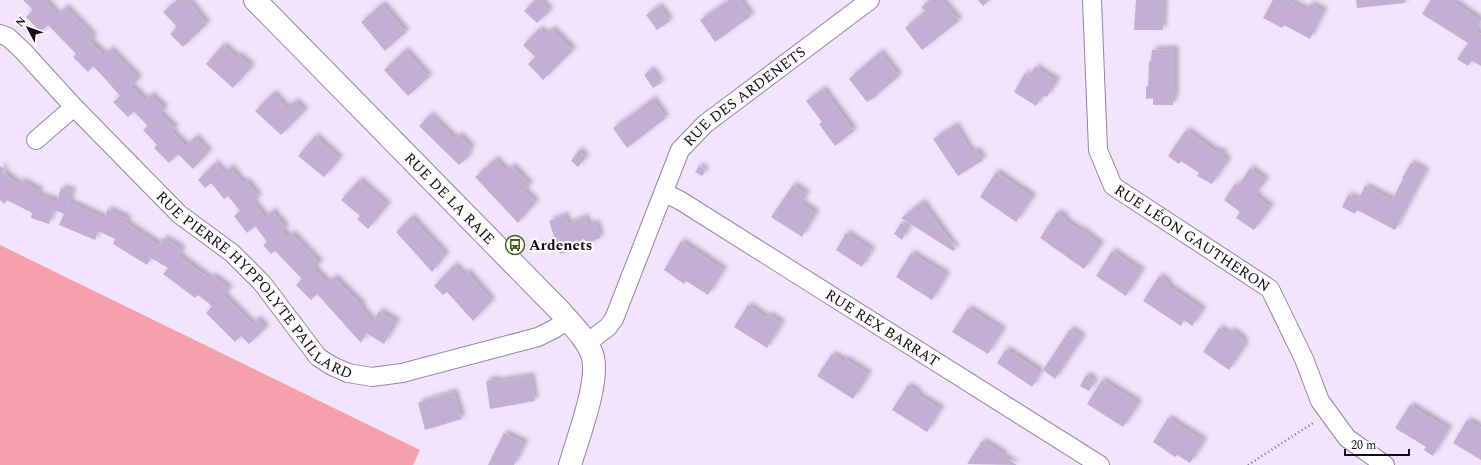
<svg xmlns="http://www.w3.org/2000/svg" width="1481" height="465" viewBox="0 0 1481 465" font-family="Spectral,serif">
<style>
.green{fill:#f5a0ac}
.building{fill:#c4afd4;filter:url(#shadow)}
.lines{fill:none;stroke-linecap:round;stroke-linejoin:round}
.street-casing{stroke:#9782a6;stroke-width:20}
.secondary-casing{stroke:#9782a6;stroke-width:24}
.path{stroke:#786e80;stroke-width:2.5;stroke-dasharray:1 3;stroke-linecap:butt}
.street{stroke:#fff;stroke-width:18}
.secondary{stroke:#fff;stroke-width:22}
.labels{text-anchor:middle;stroke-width:4;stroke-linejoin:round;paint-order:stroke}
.street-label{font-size:15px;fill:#130b18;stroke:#fff}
.poi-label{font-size:15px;font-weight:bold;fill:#130b18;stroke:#fff;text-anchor:start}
</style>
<defs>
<filter id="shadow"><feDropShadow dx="3.5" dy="-3.5" stdDeviation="2" flood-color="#0004"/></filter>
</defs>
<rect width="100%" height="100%" fill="#f1e4fc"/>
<path class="green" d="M0,245l420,205 -7,15h-413z"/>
<path class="building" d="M23,0h21l14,15 7,-8 29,30 -4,4 14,14 6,-6 29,30 -8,7 14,14 6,-5 14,14 -5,5 15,14 -3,4 14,14 9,-9 14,15 -16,17 -15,-15 -9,9 -15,-15 3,-3 -14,-15 5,-4 -14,-14 -6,5 -15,-15 7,-6 -13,-15 -14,-15 -5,6 -15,-15 3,-3 -28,-29 -7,7 -15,-15 7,-7z
M177,0h11l19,24 -24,23 -13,-13 7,-7 -14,-15z
M535,0h5l10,11 -13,12 -13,-12z
M729,0h11l11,16 -36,26 -15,-22z
M930,0h12l17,21 -37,29 -17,-22 20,-17 -4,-4z
M978,0h12l-7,6z
M1136,0h28l-1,30h-29z
M1273,0h14l19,10 4,-6 14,7 -14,28 -26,-14 -2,3 -19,-10z
M1356,0h49v3l-48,5z
M1431,0h20l30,21 -5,9 5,4v32l-9,-5 -4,5 -11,-7 11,-16 -46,-29z
M382,4l24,28 -21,19 -24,-29z
M659,6l11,15 -13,9 -11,-15z
M539,29l7,5 6,-5 21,21 -30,30 -15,-16 7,-7 -12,-12z
M223,45l13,12 2,-2 14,12 -19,21 -27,-24z
M1175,49v49h-2v7h-20v-7l-7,1v-13l2,1 1,-26h2l1,-11z
M405,50l24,27 -21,19 -24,-26z
M880,52l19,24 -22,19 -1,2 -9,5 -18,-23z
M1035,67l22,14 -10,16 -4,-2 -7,11 -22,-14 11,-19 4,3z
M651,69l10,14 -8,5 -9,-13z
M823,89l31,42 -19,15 -16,-22 3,-2 -16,-21z
M273,93l14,15 8,-7 10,10 -24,24 -26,-24z
M653,99l13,19 -39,30 -14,-20z
M430,115l25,24 4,-4 13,13 -4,5 2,2 -11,10 -40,-39z
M955,125l17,28 5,-3 6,10 -25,16 -25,-37z
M1186,130l28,20 11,3 -3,3 6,5 -16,23 -15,-8 2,-3 -18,-12 -2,3 -11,-8z
M315,136l25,23 -16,18 -26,-21z
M579,150l7,7 -8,10 -7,-6z
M495,159l11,12 6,-5 18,19 -6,6 12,11 -18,21 -43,-46z
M215,163l9,10 6,-6 13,16 3,-2 13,16 -6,5 12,15 7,-6 14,17 -4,3 6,6 3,-4 29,30 -6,6 14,14 6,-6 29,29 -2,2 12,14 6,-11 18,11 -13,22 -18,-11 -5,10 -44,-49 -6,6 -15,-15 6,-6 -27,-28 -4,3 -8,-9 4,-3 -12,-16 -8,7 -13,-17 6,-5 -12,-15 -4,3 -13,-16 -6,5 -7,-8z
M1411,163l15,8 -31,59 -38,-20 -2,4 -13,-7 6,-12 10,5 7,-14 27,14 11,-21 -1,-1z
M0,166l5,4 -2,2 15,12 4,-3 18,10 -2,4 19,6 4,-13 12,3 -4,11 35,16 4,-9 20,10 -2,4 33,22 5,-7 18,11 -3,7 31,23 3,-3 17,13 -6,6 28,29 5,-5 9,9 -17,16 -8,-8 -6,6 -29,-29 6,-7 -14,-11 -3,3 -32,-24 5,-6 -17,-10 -4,7 -34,-21 2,-5 -17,-8 -3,9 -36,-15 5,-11 -10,-4 -5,14 -18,-6 1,-5 -25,-13 -3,4 -4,-4z
M699,166l7,4 -4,6 -7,-4z
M1250,168l16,12 -11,15 16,12 -17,23 -18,-12 4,-6 -16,-12 11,-16 3,2z
M996,172l37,25 -17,25 -36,-25z
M359,180l29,25 -20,24 -11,-10 3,-3 -19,-16z
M793,185l14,9 -6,9 15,10 -14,24 -31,-20z
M922,202l34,47 -3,2 -52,-33z
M1057,212l10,7 -2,2 16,10 1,-1 19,15 -17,24 -44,-31z
M565,215l3,9 17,-7 3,8 8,-2 5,15 -9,3 1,2 -33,11 -11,-33z
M411,217l35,38 -14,17 -36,-40z
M901,223l8,5 -7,12 -8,-6z
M846,233l26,17 -10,17 -26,-17z
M681,241l43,29 -16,25 -22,-14 -2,3 -20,-14z
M1112,251l30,20 -16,25 -30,-20z
M911,253l36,22 -15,25 -36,-23z
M454,265l10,10 3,-3 25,29 -19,20 -26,-29 -4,3 -9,-9z
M1159,276l10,7 -2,2 36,25 -11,16 -8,-6 -3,6 -38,-25z
M748,305l19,13 2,-3 13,8 -15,25 -33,-21z
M968,308l35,22 -15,24 -36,-22z
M1219,328l9,6 3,-4 12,9 2,7 -16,24 -26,-18z
M1070,329l13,8 -28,42 -12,-9z
M1006,349l35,23 -9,15 -35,-24z
M832,354l12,7 1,-2 24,15 -16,25 -36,-23z
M1086,375l9,6 -6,10 -9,-5z
M531,376l4,25 -45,8 -4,-28 9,-2 1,2z
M1102,380l37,23 -16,24 -36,-23z
M908,385l11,8 -1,2 23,14 -14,23 -35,-22z
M454,392l8,27 -37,11 -7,-27z
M1410,405l39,24 -16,27 -9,-6 2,-3 -31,-19z
M1168,418l36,23 -14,22 -13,-8 -2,2 -22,-15z
M1467,420l14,8v32l-28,-17z
M504,433l21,10 -11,22h-26z
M982,441l22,13 -2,2 15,9 -50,-1z"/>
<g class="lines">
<g class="street-casing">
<g id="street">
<path id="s1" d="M1092,0l6,150 15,36 157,103 34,70 16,42 27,37 38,27"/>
<path id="s2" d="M0,34l8,3 15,14 51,56 105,107 53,39 30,30 56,74 14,9 16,7 24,4 30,-4 136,-36 16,-8 14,-9"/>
<path d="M36,140l38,-33"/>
<path id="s3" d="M665,193l16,8 419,264"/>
<path id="s4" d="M587,343l21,-16 6,-8 66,-169 25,-26 165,-124"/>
</g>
</g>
<g class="secondary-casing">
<g id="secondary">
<path id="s5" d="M255,0l306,312c11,13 27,28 32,45 6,27 -15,80 -23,108"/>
</g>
</g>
<path class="path" d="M1248,465l65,-42"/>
<use href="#street" class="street"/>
<use href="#secondary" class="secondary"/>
</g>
<defs>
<g id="bus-ring" transform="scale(1)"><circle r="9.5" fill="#fff" stroke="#416217" stroke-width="1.5"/><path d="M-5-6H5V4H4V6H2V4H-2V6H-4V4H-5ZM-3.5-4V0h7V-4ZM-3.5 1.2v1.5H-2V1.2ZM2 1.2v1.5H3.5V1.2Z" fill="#416217"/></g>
</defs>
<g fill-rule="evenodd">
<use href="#bus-ring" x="515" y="245"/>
</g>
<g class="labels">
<g class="street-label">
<text dy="5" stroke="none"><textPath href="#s4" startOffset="302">RUE DES ARDENETS</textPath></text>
<text dy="5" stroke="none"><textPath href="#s5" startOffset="278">RUE DE LA RAIE</textPath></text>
<text dy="5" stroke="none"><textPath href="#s1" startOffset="284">RUE LÉON GAUTHERON</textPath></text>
<text dy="5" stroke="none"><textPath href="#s2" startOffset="360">RUE PIERRE HYPPOLYTE PAILLARD</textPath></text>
<text dy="5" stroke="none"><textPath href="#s3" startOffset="256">RUE REX BARRAT</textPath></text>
</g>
<g class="poi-label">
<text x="529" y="250">Ardenets</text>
</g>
</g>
<g transform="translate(28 28) rotate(311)" stroke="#ffffff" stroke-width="3" paint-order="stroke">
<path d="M0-3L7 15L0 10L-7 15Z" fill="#130b18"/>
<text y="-6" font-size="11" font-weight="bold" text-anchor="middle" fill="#130b18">N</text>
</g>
<path d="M1345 449v6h64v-6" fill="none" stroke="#130b18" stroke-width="2"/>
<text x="1351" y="449" font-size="12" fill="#130b18" stroke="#ffffff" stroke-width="3" paint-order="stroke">20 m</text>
</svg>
